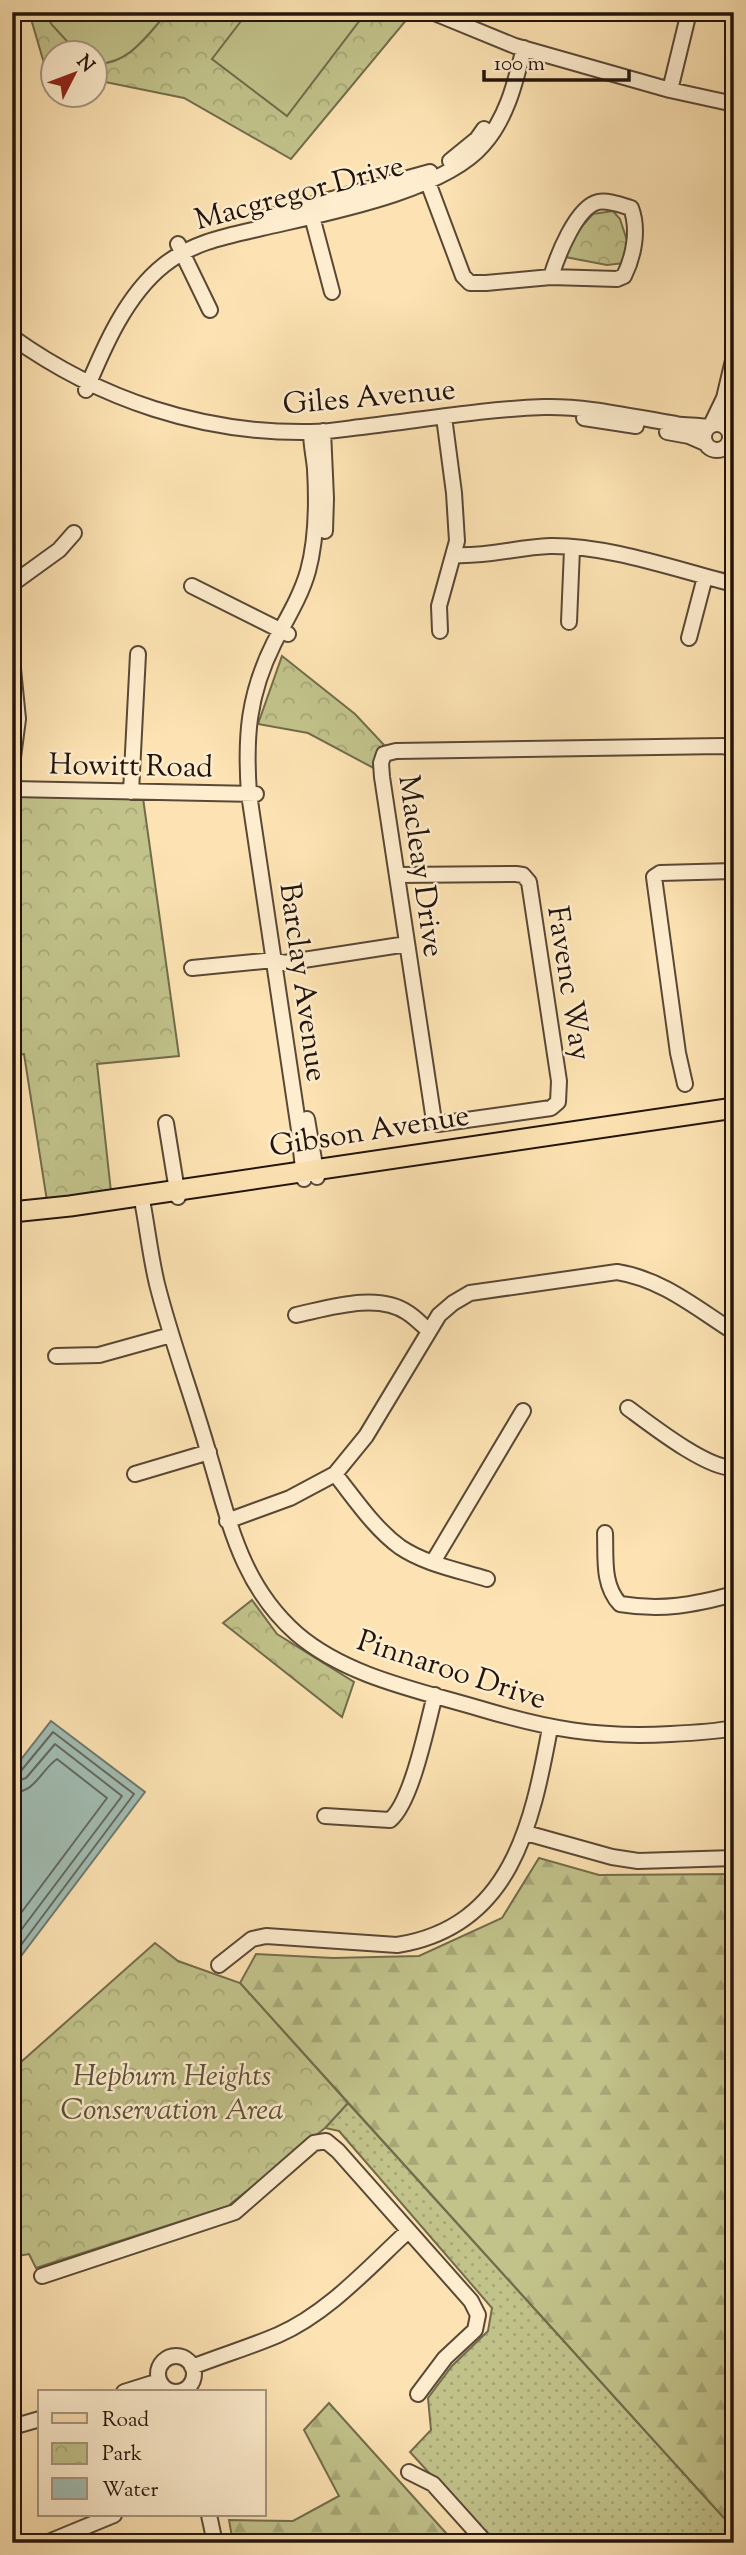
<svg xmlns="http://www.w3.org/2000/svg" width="746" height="2555" viewBox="0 0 746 2555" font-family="'Sorts Mill Goudy',serif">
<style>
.grass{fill:url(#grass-dots);stroke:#726c4c;stroke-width:2}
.forest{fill:url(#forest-firs);stroke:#726c4c;stroke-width:2}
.park{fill:url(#park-crowns);stroke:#726c4c;stroke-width:2}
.pitch{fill:#c2c38b;stroke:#726c4c;stroke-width:2}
.water{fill:#a1bdb3;stroke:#6e7970;stroke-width:2}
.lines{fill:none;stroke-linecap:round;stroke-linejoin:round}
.shore{stroke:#626860;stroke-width:2}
.minor-casing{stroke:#594836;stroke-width:18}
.major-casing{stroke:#22140c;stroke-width:23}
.minor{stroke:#feedce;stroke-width:14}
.major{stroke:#fde3b3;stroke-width:19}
.labels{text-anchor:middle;stroke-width:5;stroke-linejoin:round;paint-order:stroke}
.street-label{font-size:30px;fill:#22140c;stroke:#feedce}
.park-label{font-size:30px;font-style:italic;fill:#5a5138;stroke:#feedce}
</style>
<defs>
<pattern id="grass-dots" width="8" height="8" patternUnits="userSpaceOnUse" patternTransform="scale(1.75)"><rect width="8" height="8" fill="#c2c38b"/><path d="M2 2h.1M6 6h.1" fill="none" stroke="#a6a777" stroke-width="1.8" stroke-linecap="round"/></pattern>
<pattern id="forest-firs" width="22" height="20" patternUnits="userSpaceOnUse" patternTransform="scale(1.75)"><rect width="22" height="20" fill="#c2c38b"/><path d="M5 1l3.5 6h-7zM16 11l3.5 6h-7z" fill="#a6a777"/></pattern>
<pattern id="park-crowns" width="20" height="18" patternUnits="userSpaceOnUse" patternTransform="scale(1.75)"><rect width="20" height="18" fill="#c2c38b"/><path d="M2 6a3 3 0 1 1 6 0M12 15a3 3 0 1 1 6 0" fill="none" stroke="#a6a777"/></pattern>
</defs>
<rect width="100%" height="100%" fill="#fde3b3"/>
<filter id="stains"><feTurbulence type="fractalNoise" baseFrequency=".00286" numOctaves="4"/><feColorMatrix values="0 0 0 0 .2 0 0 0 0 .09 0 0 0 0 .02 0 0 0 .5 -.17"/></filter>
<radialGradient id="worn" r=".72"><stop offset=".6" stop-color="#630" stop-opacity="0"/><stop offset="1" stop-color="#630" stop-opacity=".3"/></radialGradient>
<path class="grass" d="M348,2103l386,426v14h-241l-83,-91 21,-22 -3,-32 24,-32 36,-35 4,-23 -153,-177 -14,-3z"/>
<path class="forest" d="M539,1858l60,17 135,-1v655l-494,-546 16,-29 77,4 86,-2 83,-38z
M329,2403l117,130 -10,10h-203l-4,-23 64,1 46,-25 -35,-66z"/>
<path class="park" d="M29,12h375l4,6 -117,141 -107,-61 -89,-18 -1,-28h-42v20l-6,-2z
M613,211l7,8 14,43 -27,3 -42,-8 9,-22 19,-21z
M282,656l73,58 31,33 -5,25 -73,-39 -50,-9z
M12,789l131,9 36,258 -82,8 14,128 -64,9 -23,-147 -12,1z
M252,1600l25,34 77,48 -12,35 -119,-94z
M155,1943l23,18 62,22 108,120 -23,25 -97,78 -192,62 -7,-14 -17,3v-187z"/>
<path class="pitch" d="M44,12h124c-20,22 -41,55 -73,51l-1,-11h-17l-25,-27z
M248,12h111l4,4 -76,100 -75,-57z"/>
<path class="water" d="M51,1721l94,71 -133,176v-197z"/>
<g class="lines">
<path class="shore" d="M12,1774l8,-2 33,-40 81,62 -122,163
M12,1783l14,-5 29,-34 67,52 -110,146
M12,1793c24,-1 28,-22 45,-34l50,39 -95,127"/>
<g class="minor-casing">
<path id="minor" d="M432,12l83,34 155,44 64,14
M670,90l19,-78
M450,161l27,-22 7,-10
M426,177l37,99 7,7h16l65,-6 66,2 7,-3c10,-20 15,-47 7,-68 -10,-3 -23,-8 -33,-6 -22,5 -41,55 -47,75
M310,209l22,83
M260,219l170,-47
M178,244l32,66
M12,337c88,63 191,97 299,95 20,0 39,-4 58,-6 58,-7 117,-17 175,-19 45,-1 88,10 132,17 10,2 21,1 31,3
M86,390c18,-43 40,-95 78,-125 29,-23 63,-29 98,-37 60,-14 181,-36 221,-83 24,-27 32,-62 41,-97
M584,418l52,8
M704 437a13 13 0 1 1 26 0a13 13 0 1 1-26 0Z
M711,425l13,-27 10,-42
M726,428l7,-38
M323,431l3,67 -1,33
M667,432l22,4 16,7
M454,555c33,2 64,-8 96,-9 58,-1 127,24 184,38
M12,584l47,-34 15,-17
M192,586l96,48
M569,622l3,-73
M440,631l-1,-25 18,-65 -3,-48 -10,-76
M689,638l16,-61
M12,659l6,60 -6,46
M12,789l244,5
M131,792l7,-138
M397,875l119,-1 7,1 6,7 30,199 -1,21 -7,6 -113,16 -4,-3c-17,-115 -35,-229 -52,-344l-1,-14 3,-9 12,-3 327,-5 10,3 1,3
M192,968l82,-8 10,3 123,-19
M685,1084l-7,-31 -24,-176 6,-4 74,-2
M307,1119l10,58
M166,1123l12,74
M304,1179l-5,-49 -50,-336c-4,-57 -1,-99 25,-151 12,-23 27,-47 34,-72 9,-33 9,-68 7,-102 -1,-12 -4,-24 -4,-37
M141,1195c6,29 9,60 16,89 14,56 35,111 51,167 21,69 32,133 89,183 49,42 120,56 181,74 70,21 119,30 193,26 21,-1 42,-2 63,-6
M296,1315c33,-7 82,-23 112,-2 8,5 14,12 21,18
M56,1356l43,-1 72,-20
M628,1408c23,17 79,61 106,60
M135,1474l74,-22
M335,1474c20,25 39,54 65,73 25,17 58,23 87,32
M227,1521l63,-23 45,-24 31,-38 73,-121 14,-12 17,-10 147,-21c45,7 79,36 117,60
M605,1533c1,24 -3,52 15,71 42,7 73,1 114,-10
M433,1562l90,-151
M325,1816l65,4c22,-18 37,-95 45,-125
M526,1833l86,24 26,4 96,-3
M219,1965l33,-26 14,-3 131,9c114,-18 135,-120 153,-217
M42,2276l193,-64 79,-69 12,-2 12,10 133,150 7,14 -3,15 -30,28 -27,36
M158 2374a18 18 0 1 1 36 0a18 18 0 1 1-36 0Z
M192,2367c28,-11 58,-20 86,-32 50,-22 90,-67 129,-103
M124,2392l35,-11
M12,2427l28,-8
M409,2472l24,12 53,59
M209,2515l6,28
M46,2543l68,-28"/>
</g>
<g class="major-casing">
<path id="major" d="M12,1212l58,-6 664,-98"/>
</g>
<use href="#minor" class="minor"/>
<use href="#major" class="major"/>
</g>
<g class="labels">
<g class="street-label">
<text transform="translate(299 192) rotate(-15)" y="10">Macgregor Drive</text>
<text transform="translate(369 396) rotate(-5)" y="10">Giles Avenue</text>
<text transform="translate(131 765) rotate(1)" y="10">Howitt Road</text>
<text transform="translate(422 866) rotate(82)" y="10">Macleay Drive</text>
<text transform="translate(304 982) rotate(82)" y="10">Barclay Avenue</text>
<text transform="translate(570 983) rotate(81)" y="10">Favenc Way</text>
<text transform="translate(369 1130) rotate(-9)" y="10">Gibson Avenue</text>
<text transform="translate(452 1669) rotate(18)" y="10">Pinnaroo Drive</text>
</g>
<g class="park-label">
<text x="172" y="2085">Hepburn Heights<tspan x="172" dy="34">Conservation Area</tspan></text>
</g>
</g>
<rect width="746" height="2555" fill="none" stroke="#fde3b3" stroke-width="42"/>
<rect x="14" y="14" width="718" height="2527" fill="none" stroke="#22140c" stroke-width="3.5"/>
<rect x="21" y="21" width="704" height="2513" fill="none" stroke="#22140c" stroke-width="2"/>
<rect x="38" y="2390" width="228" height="126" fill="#feedce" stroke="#a69680" stroke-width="2"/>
<rect x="52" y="2413" width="35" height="10" fill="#fde3b3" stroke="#a69680" stroke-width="2"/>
<text x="102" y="2426" font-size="21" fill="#22140c">Road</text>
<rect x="52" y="2443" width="35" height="21" fill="url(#park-crowns)" stroke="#a69680" stroke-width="2"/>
<text x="102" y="2460" font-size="21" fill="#22140c">Park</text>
<rect x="52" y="2478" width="35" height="21" fill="#a1bdb3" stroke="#a69680" stroke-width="2"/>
<text x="102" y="2496" font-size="21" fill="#22140c">Water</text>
<g transform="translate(74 74) rotate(48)"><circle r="33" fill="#feedce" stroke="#a69680" stroke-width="2"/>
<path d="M0-5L12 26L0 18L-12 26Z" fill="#8f2418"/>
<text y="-10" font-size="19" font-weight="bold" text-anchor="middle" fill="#22140c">N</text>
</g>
<path d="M484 70v10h145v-10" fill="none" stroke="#22140c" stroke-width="3.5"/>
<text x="494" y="70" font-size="21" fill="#22140c" stroke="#feedce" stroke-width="5" paint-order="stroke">100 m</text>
<rect width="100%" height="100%" filter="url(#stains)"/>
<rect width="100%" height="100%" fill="url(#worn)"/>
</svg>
